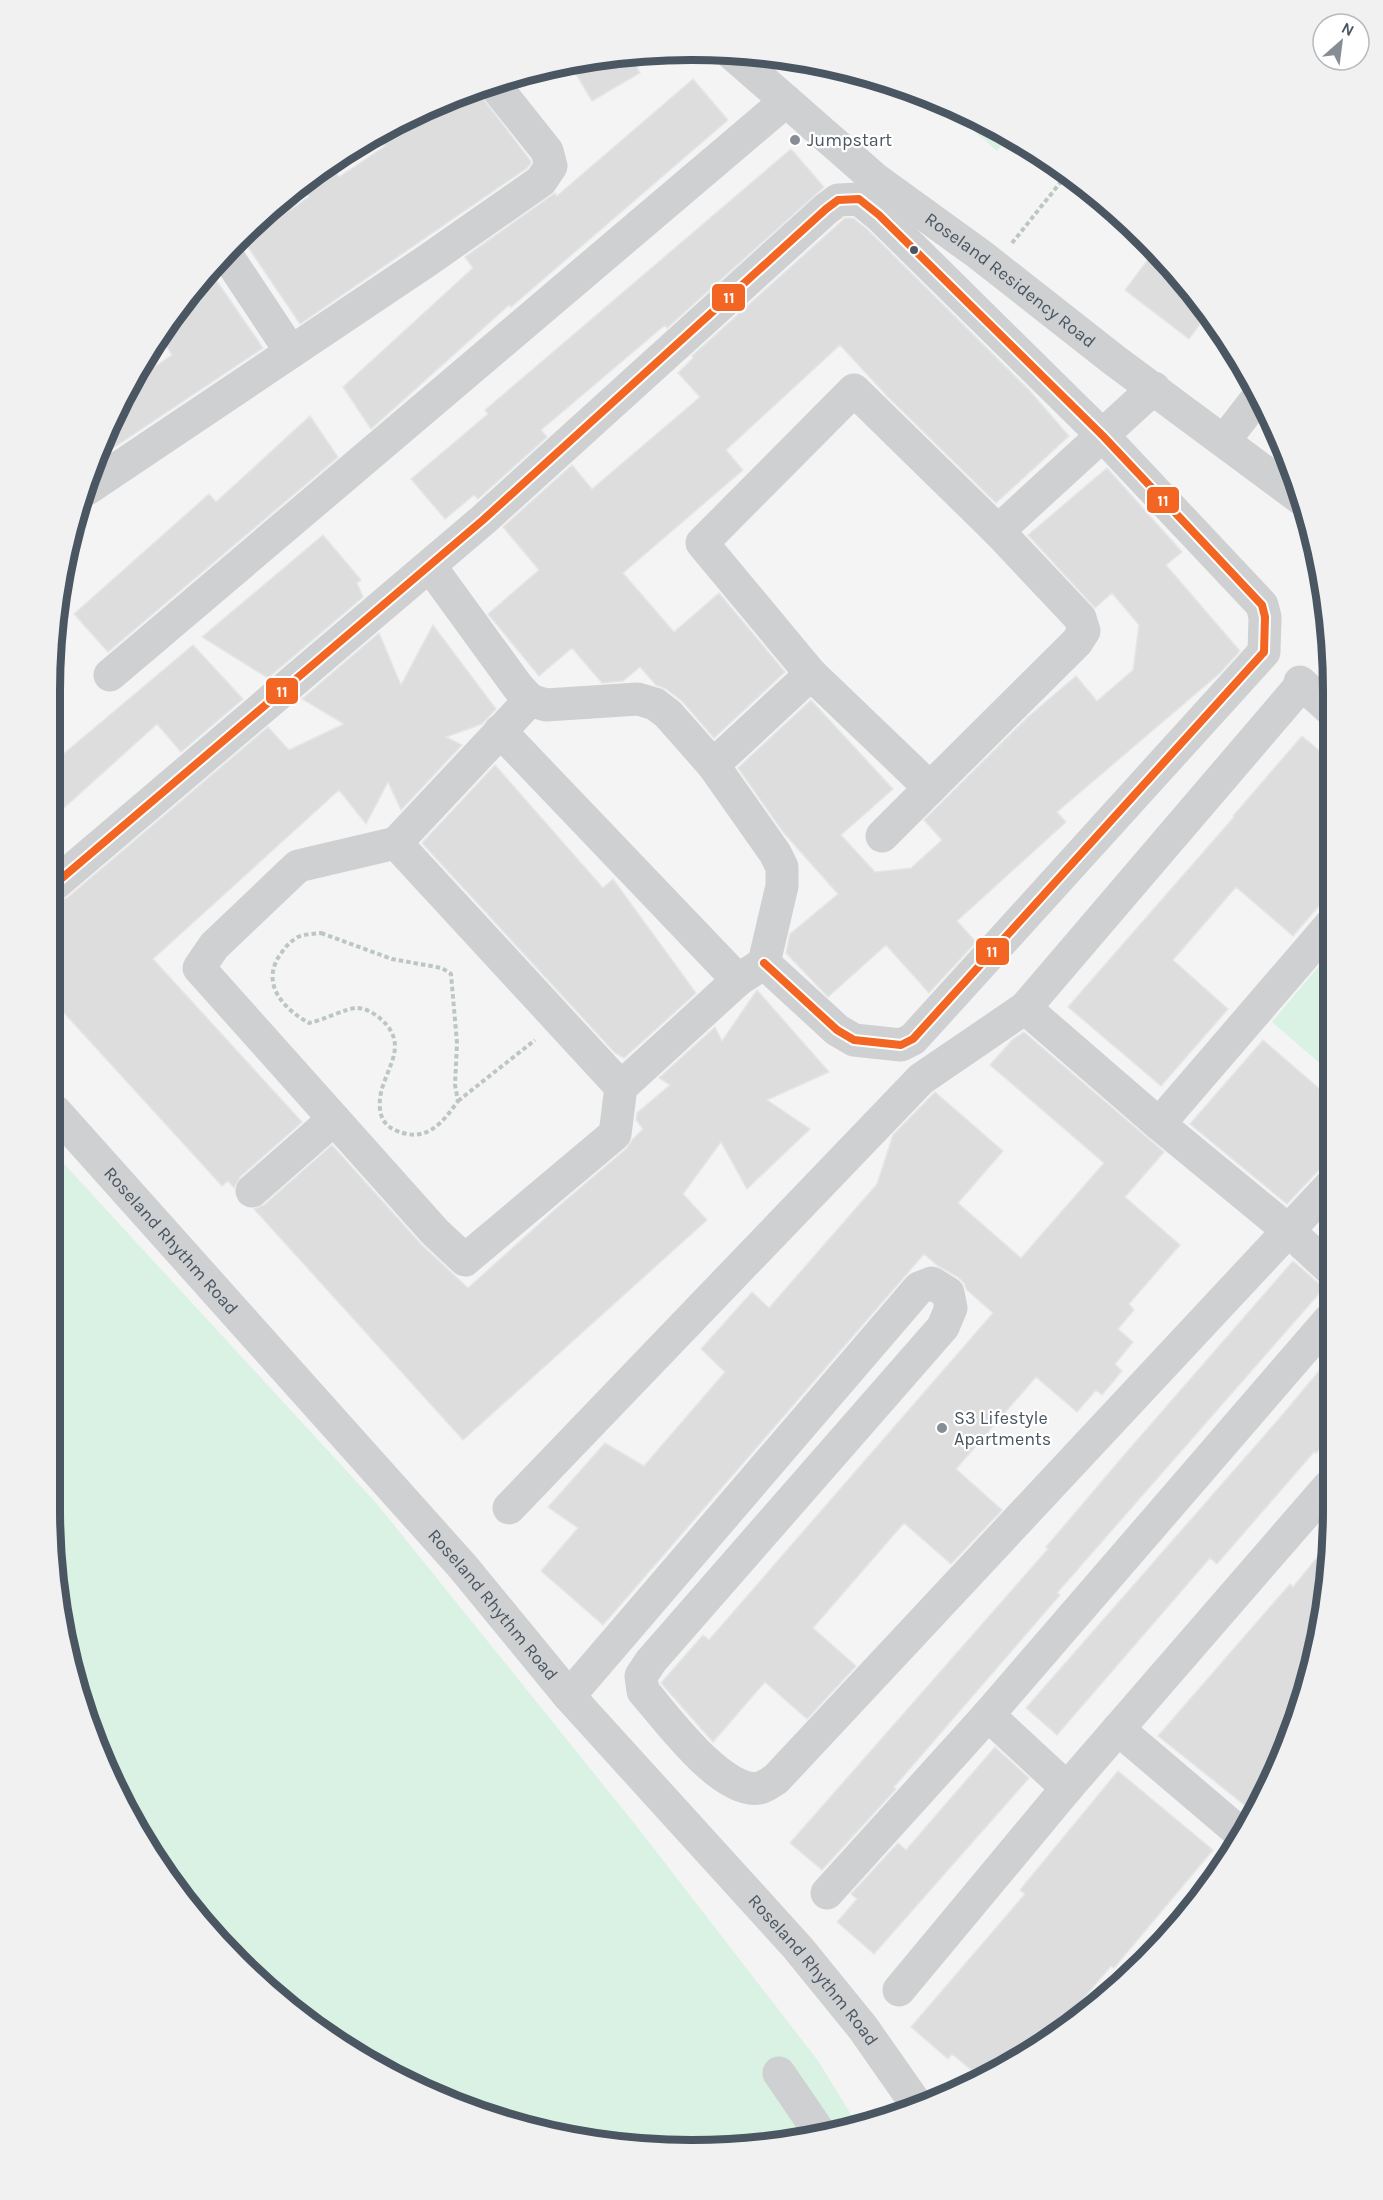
<svg xmlns="http://www.w3.org/2000/svg" width="1383" height="2200" viewBox="0 0 1383 2200" font-family="Karla,sans-serif">
<style>
.green{fill:#d9f2e3}
.building{fill:#ddddde;stroke:#e5e6e7;stroke-width:1.5}
.lines{fill:none;stroke-linecap:round;stroke-linejoin:round}
.path{stroke:#bcc7c4;stroke-width:4;stroke-dasharray:4.5 3;stroke-linecap:butt}
.minor{stroke:#ced0d2;stroke-width:33}
.bus-1-casing{stroke:#fff;stroke-width:12}
.bus-1{stroke:#f26522;stroke-width:8}
.poi-dot{fill:#868d94;stroke:#fff;stroke-width:2}
.bus-dot{fill:#4a5661;stroke:#fff;stroke-width:2}
.labels{text-anchor:middle;stroke-width:4.5;stroke-linejoin:round;paint-order:stroke}
.poi-label{font-size:18px;fill:#4a5661;stroke:#fff;text-anchor:start}
.street-label{font-size:18px;fill:#4a5661;stroke:#fff}
.rim{fill:none;stroke:#4a5661;stroke-width:8}
.line-badge{stroke:#fff;stroke-width:2}
.badge-label{font-size:16px;text-anchor:middle;font-weight:bold;fill:#fff}
</style>
<rect width="100%" height="100%" fill="#f4f4f4"/>
<path class="green" d="M943,104l33,12 33,20 -12,15z
M1320,965l11,9 -1,98 -58,-50z
M55,1154l322,350 261,324 181,234 40,66 -84,17 -125,4 -165,-33 -114,-51 -71,-47 -91,-86 -51,-67 -75,-150 -28,-122z"/>
<path class="building" d="M630,54l10,19 -48,28 -22,-37 38,-9z
M693,79l35,41 -217,187 -2,-2 -138,124 -28,-42 130,-119 -8,-11 90,-64 2,3z
M475,88l55,72 1,3 -4,5 -227,156 -56,-83 65,-44 -3,-6 29,-19 4,5 46,-31 -5,-6 28,-19 4,6 50,-33z
M791,149l33,38 -157,141 -2,-3 -124,105 6,7 -69,62 -4,-4 -29,24 -34,-40 77,-65 -3,-4z
M845,218h8l14,11 162,161 40,46 -73,67 -109,-107 -47,-51 -114,105 17,20 -120,103 51,59 45,-39 66,79 -71,66 -32,-37 -16,-12 -10,-4 -16,-18 -17,14 -21,2 -30,-35 -33,28 -51,-62 51,-44 -36,-43 69,-62 20,24 108,-92 -22,-24 15,-15 -1,-2z
M1155,250l19,18 33,47 -18,24 -64,-49z
M210,271l53,77 -168,112 4,-14 39,-68 34,-23 -11,-18 21,-37z
M310,416l28,41 -230,195 -34,-38 135,-120 7,8z
M1107,468l75,84 -16,13 74,86 -20,22 -163,139 9,10 -109,99 19,21 -47,51 -43,-48 -58,52 -42,-44 4,-19 48,-40 -55,-62 -45,-64 73,-68 82,89 -52,46 34,37 36,-4 31,-28 -18,-20 104,-103 48,-41 21,25 36,-31 6,-45 -27,-32 -17,15 -67,-73z
M323,535l38,45 -4,3 6,14 -95,81 -66,-41z
M433,625l63,84 -14,15 -36,13 16,8 -61,65 -13,-28 -22,42 -27,-34 -186,169 149,163 -62,55 -6,11 -6,-7 -6,5 -167,-183v-101l12,-4 201,-171 21,23 55,-26 -42,-25 77,-66 22,52z
M193,645l50,54 -62,53 -24,-28 -102,92v-55z
M1302,736l30,25 -1,131 -38,44 -57,-49 -63,73 55,49 -67,77 -93,-79 166,-190 -1,-1z
M495,765l108,123 10,-9 83,114 -72,65 -9,-5 -193,-210z
M757,990l72,82 -62,28 43,29 -63,60 -26,-47 -38,52 24,26 -244,220 -209,-231 10,-4 68,-60 89,99 47,44 91,-82 68,-58 5,-8 11,-11 -7,-9 1,-7 33,-28 -11,-7 56,-51 7,14z
M1024,1032l140,120 -39,45 55,48 -51,59 5,6 -16,19 15,13 -18,22 7,7 -20,24 -6,-5 -19,22 -41,-35 -80,92 46,41 -51,54 -47,-41 -91,105 43,38 -49,53 -42,-37 -52,60 -52,-59 42,-48 6,5 284,-327 -26,-23 -3,-7 -6,-6 -20,-11 -14,-12 -321,371 -62,-54 37,-43 -30,-21 57,-64 39,23 81,-94 -24,-23 51,-57 17,16 108,-124 16,-49 42,-43 68,59 -45,52 63,55 83,-95 -114,-98 22,-25z
M1263,1040l67,58v60l-43,46 -97,-80z
M1293,1261l31,27 -267,305 3,2 -166,192 2,2 -74,81 -32,-27 258,-294 -2,-2 79,-93z
M1329,1359v80l-13,14 -2,-1 -97,112 -7,-6 -153,177 -31,-27 252,-288z
M1328,1544v48l-43,162 -33,57 -94,-75 132,-152 3,3z
M995,1747l34,31 -155,176 -37,-32 20,-23 -6,-5 47,-51 8,7z
M1118,1771l95,79 -99,118 -3,-2 -67,79 -63,33 -29,-24 -4,5 -37,-32 114,-133 -5,-4z"/>
<g class="lines">
<path class="path" d="M1012,243l56,-70
M321,933l71,26 50,9 9,6 6,69 -2,42 3,16c-16,23 -33,43 -63,29 -9,-4 -14,-11 -15,-21 -4,-34 34,-59 2,-89 -7,-6 -16,-12 -25,-12 -11,0 -33,12 -48,15 -27,-15 -50,-41 -27,-71 4,-6 9,-11 16,-15 7,-3 16,-3 23,-4z
M458,1101l77,-61"/>
<g class="minor">
<path id="s1" d="M729,51l145,127 105,76 135,106 186,138"/>
<path d="M226,254l65,98"/>
<path d="M854,390l144,141 82,87 4,13 -7,11 -147,146 -119,-114 -109,-131z"/>
<path d="M1224,441l34,-44"/>
<path d="M87,489l341,-229 113,-79 10,-15 -4,-15 -55,-69"/>
<path d="M998,531l156,-143"/>
<path d="M430,566l88,121 12,13 16,5 92,-6 17,5 13,10 45,51 98,-91"/>
<path d="M110,675l676,-574"/>
<path d="M1300,682l32,29"/>
<path d="M530,700l-134,143 -98,23 -84,80 -15,22 236,264 30,28 150,-126 6,-47 117,-107 26,-17 18,-77v-19l-7,-14 -62,-88"/>
<path d="M500,731l238,249"/>
<path d="M882,836l48,-48"/>
<path d="M396,843l225,244"/>
<path d="M55,884l428,-364 343,-311 12,-9 21,-1 20,16 224,221 159,169 3,12 -1,35 -351,387 -12,6 -47,-5 -17,-10 -73,-67"/>
<path d="M1025,1008l134,116 130,107 40,37"/>
<path id="s2" d="M55,1111l408,456 106,129 229,252 65,80 56,80"/>
<path d="M1159,1124l172,-200"/>
<path d="M252,1191l82,-72"/>
<path d="M509,1508l412,-429 104,-71 277,-324"/>
<path d="M569,1696l338,-394 12,-14 13,-5 16,10 3,15 -8,19 -292,334 -10,15 2,15c22,25 79,104 116,97 6,-1 12,-6 17,-9l554,-593"/>
<path d="M988,1715l79,73"/>
<path d="M1118,1729l121,103"/>
<path d="M827,1893l161,-178 341,-395"/>
<path d="M899,1990l168,-202 261,-301"/>
<path d="M779,2073l43,63"/>
</g>
<g class="bus-1-casing">
<path id="bus-1" d="M55,884l428,-364 343,-311 12,-9 21,-1 20,16 224,221 159,169 3,12 -1,35 -351,387 -12,6 -47,-5 -17,-10 -73,-67"/>
</g>
<use href="#bus-1" class="bus-1"/>
</g>
<g class="poi-dot">
<circle cx="795" cy="140" r="6"/>
<circle cx="942" cy="1428" r="6"/>
</g>
<circle class="bus-dot" cx="914" cy="250" r="5"/>
<g class="labels">
<g class="poi-label">
<text x="807" y="146">Jumpstart</text>
<text x="954" y="1424">S3 Lifestyle<tspan x="954" dy="21">Apartments</tspan></text>
</g>
<g class="street-label">
<text dy="6" stroke="none"><textPath href="#s1" startOffset="363">Roseland Residency Road</textPath></text>
<text dy="6" stroke="none"><textPath href="#s2" startOffset="174">Roseland Rhythm Road</textPath></text>
<text dy="6" stroke="none"><textPath href="#s2" startOffset="660">Roseland Rhythm Road</textPath></text>
<text dy="6" stroke="none"><textPath href="#s2" startOffset="1146">Roseland Rhythm Road</textPath></text>
</g>
</g>
<path d="M0 0H1383V2200H0ZM691 60H692A631 631 0 0 1 1323 691V1509A631 631 0 0 1 692 2140H691A631 631 0 0 1 60 1509V691A631 631 0 0 1 691 60Z" fill="#f1f1f2" fill-rule="evenodd"/>
<path class="rim" d="M691 60H692A631 631 0 0 1 1323 691V1509A631 631 0 0 1 692 2140H691A631 631 0 0 1 60 1509V691A631 631 0 0 1 691 60Z"/>
<g class="line-badge">
<rect x="711" y="283" width="35" height="29" rx="6" fill="#f26522"/>
<rect x="1146" y="486" width="34" height="28" rx="6" fill="#f26522"/>
<rect x="265" y="677" width="34" height="28" rx="6" fill="#f26522"/>
<rect x="975" y="937" width="35" height="29" rx="6" fill="#f26522"/>
</g>
<g class="badge-label">
<text x="729" y="303">11</text>
<text x="1163" y="506">11</text>
<text x="282" y="697">11</text>
<text x="992" y="957">11</text>
</g>
<g transform="translate(1341 42) rotate(28)"><circle r="28" fill="#ffffff" stroke="#b7bbc0" stroke-width="1.5"/>
<path d="M0-4.5L10 22L0 15L-10 22Z" fill="#868d94"/>
<text y="-9" font-size="16" font-weight="bold" text-anchor="middle" fill="#4a5661">N</text>
</g>
</svg>
